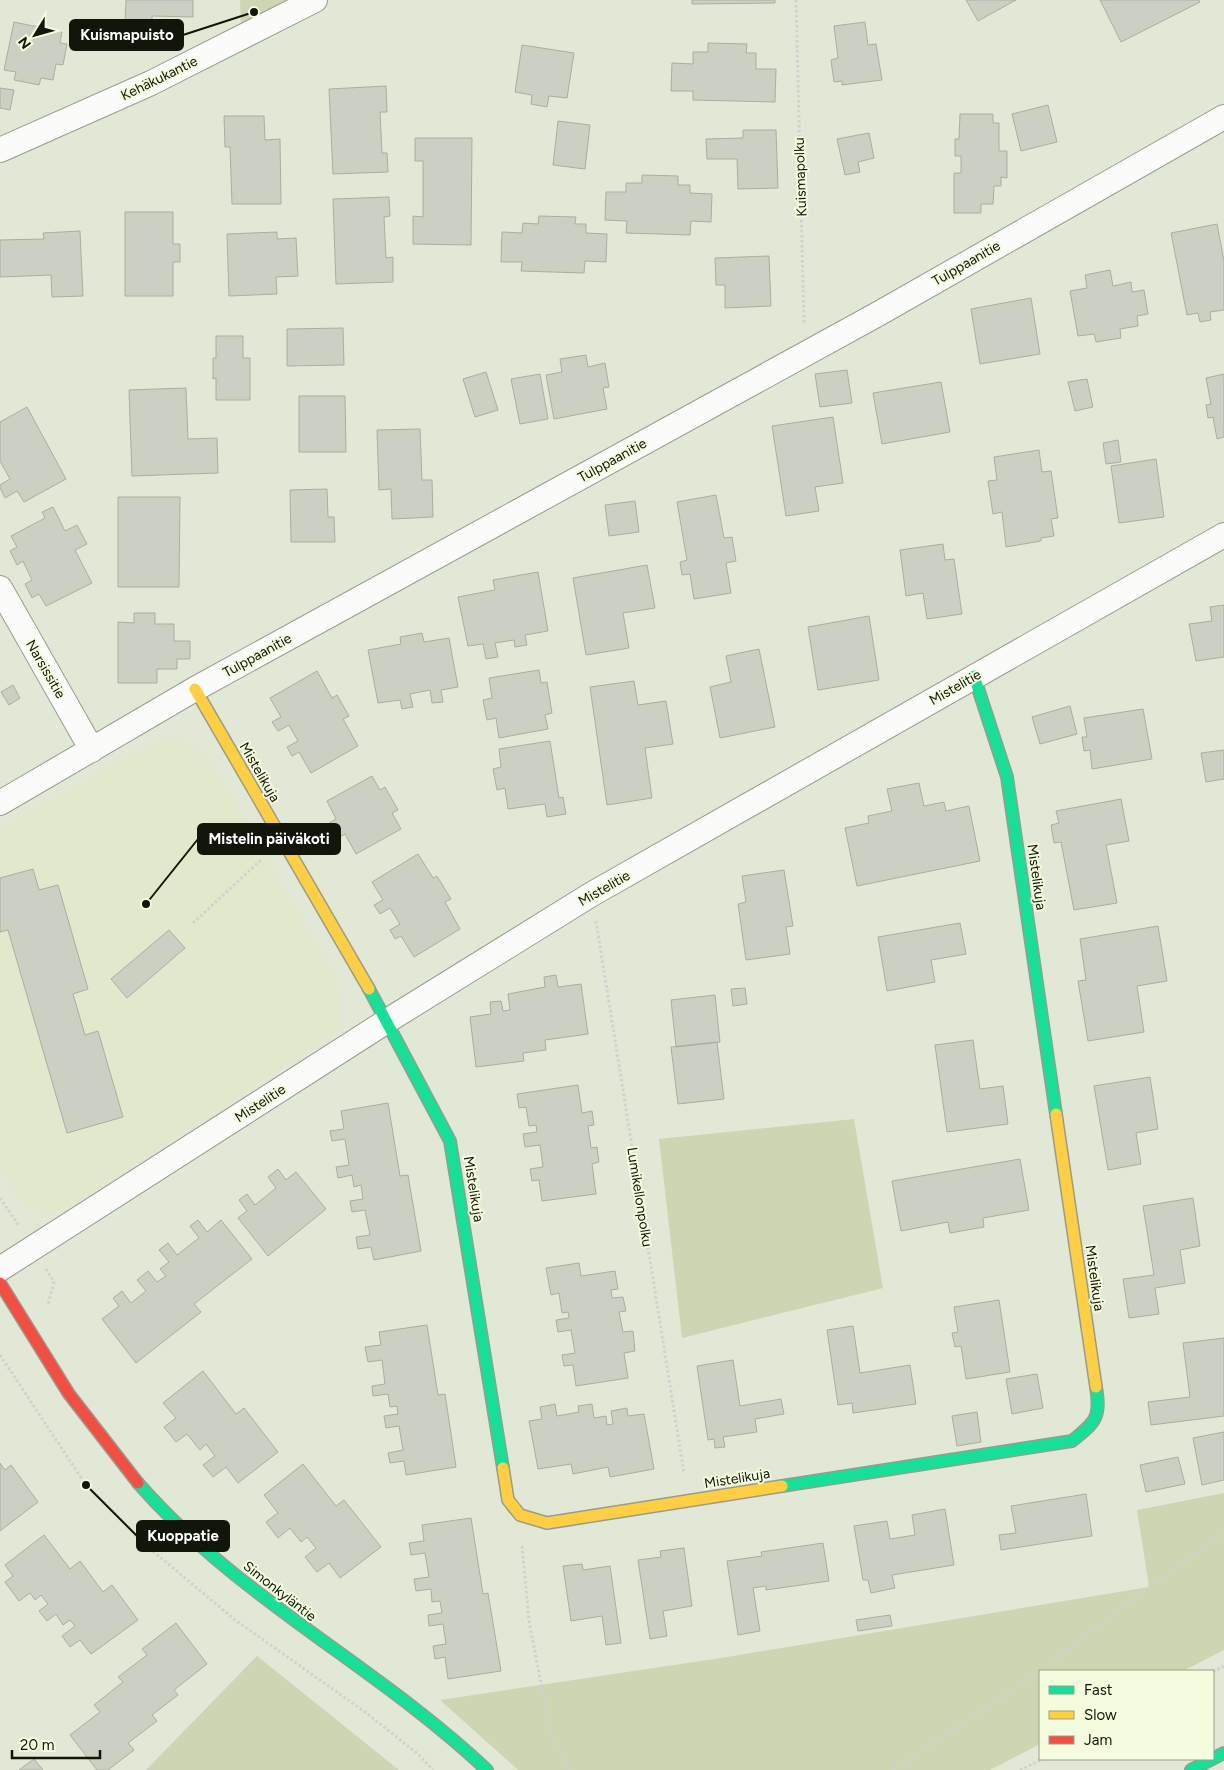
<svg xmlns="http://www.w3.org/2000/svg" width="1224" height="1770" viewBox="0 0 1224 1770" font-family="Figtree,sans-serif">
<style>
.built{fill:#e0e9cb}
.green{fill:#ccd6b2}
.building{fill:#ccd0c3;stroke:#aaaea0}
.lines{fill:none;stroke-linecap:round;stroke-linejoin:round}
.street-casing{stroke:#989c8e;stroke-width:26}
.fast-casing{stroke:#989c8e;stroke-width:14}
.slow-casing{stroke:#989c8e;stroke-width:14}
.jam-casing{stroke:#989c8e;stroke-width:14}
.path{stroke:#d0d2cd;stroke-width:3;stroke-dasharray:2.5 2.5;stroke-linecap:butt}
.street{stroke:#fbfcf9;stroke-width:24}
.fast{stroke:#16e098;stroke-width:11}
.slow{stroke:#ffcf43;stroke-width:11}
.jam{stroke:#f24e42;stroke-width:11}
.labels{text-anchor:middle;stroke-width:4;stroke-linejoin:round;paint-order:stroke}
.street-label{font-size:14px;fill:#12150a;stroke:#f3fcdc}
.leader{fill:none;stroke:#12150a;stroke-width:2}
.callout-dot{fill:#12150a;stroke:#f3fcdc;stroke-width:2}
.callout{fill:#12150a;stroke:#12150a;stroke-width:2}
.callout-label{font-size:15px;text-anchor:middle;font-weight:bold;fill:#fff}
</style>
<rect width="100%" height="100%" fill="#e2e8d6"/>
<path class="built" d="M183,739l26,20 126,220 6,30 -3,22 -272,178 -21,5 -23,-12 -22,-40v-332l156,-88z"/>
<path class="green" d="M240,0h54l-53,25z
M854,1119l29,169 -201,50 -23,-199z
M1224,1493v157l-41,21h-143v73l-50,26h-472l-78,-70 281,-42 428,-71 -12,-77z
M257,1656l142,114h-253z"/>
<path class="building" d="M126,0h67v17l-41,-1v11l-27,-1z
M692,0h83v3l-83,1z
M966,0h50l-38,21z
M1100,0h99l1,2 -79,40z
M14,22l48,10 -2,11 7,1 -4,21 -7,-1 -3,16 -12,-2 -2,7 -25,-5 2,-8 -12,-2z
M865,22l3,23 8,-1 6,36 -40,5v-4l-8,1 -3,-22 7,-2 -4,-32z
M708,43l39,1 -1,9h10v16h20l-1,33 -82,-2v-9h-22l1,-28 21,1v-12h15z
M522,45l52,8 -7,45 -18,-2 -2,11 -16,-3 1,-9 -17,-3z
M386,86l1,26h-7l2,41h5l1,19 -55,2 -4,-85z
M0,88l14,2 -4,20 -10,-2z
M1048,105l9,37 -36,9 -9,-37z
M960,114h33v9h6v28h8v27l-6,-1v9h-7l-1,18h-12v9h-27v-40h7v-17h-6v-17h4z
M224,116h40l1,24 15,-1 1,65h-49l-2,-57h-5z
M558,121l32,4 -5,44 -32,-4z
M743,130h33l2,58 -40,1 -1,-30h-30l-1,-20 37,-1z
M869,133l5,25 -16,4 2,10 -15,3 -8,-36z
M415,138h57l-1,107 -58,-1v-28l10,1v-56h-8z
M642,175l36,1v9h12v8l22,1 -1,28 -20,-1 -1,14 -64,-2 1,-12 -22,-1 1,-28h20v-9h16z
M389,197l1,19 -6,1 2,41 7,-1v25l-57,2 -3,-85z
M125,212h48v32h7v18h-7v34h-48z
M539,216l37,1 -1,7h11v9l21,1 -1,28 -21,-1 -1,12 -63,-2 1,-9h-21l1,-30 20,1 1,-10 15,1z
M1217,224l7,37v49l-14,2 1,8 -11,2 -2,-9 -11,2 -16,-82z
M80,231l3,65 -31,1 -1,-22 -51,2v-37l44,-1 -1,-6z
M277,232v7l19,-1 2,38 -22,1 1,17 -48,2 -2,-62z
M769,256l2,50 -46,2v-23h-9l-1,-27z
M1110,270l3,16 18,-4 1,10 12,-2 4,24 -11,2 1,10 -18,3 1,9 -25,4 -2,-8 -16,2 -8,-45 17,-3 -2,-13z
M1031,298l9,56 -60,10 -9,-55z
M343,328l1,37 -57,1v-37z
M216,336h27v22h7v42h-34v-22l-3,1v-21h3z
M586,355l2,12 17,-4 4,24 -6,1 4,21 -53,10 -8,-44 16,-3 -2,-13z
M847,370l5,33 -32,4 -5,-33z
M486,372l12,38 -23,7 -12,-38z
M540,374l8,45 -28,5 -9,-45z
M1224,374v63l-7,2 -4,-22 -5,1 -2,-13 5,-1 -5,-26z
M1087,379l6,28 -18,4 -7,-29z
M941,382l9,50 -68,12 -9,-51z
M186,388l2,51 29,-1 1,35 -86,3 -3,-86z
M299,396h46l1,56h-47z
M27,407l39,72 -42,23 -7,-11 -12,7 -5,-10v-3l10,-6 -10,-18v-39z
M833,417l10,66 -28,4 4,24 -33,5 -14,-90z
M420,429l2,51h10l1,37 -41,2 -1,-30 -12,1 -2,-60z
M1118,440l3,22 -15,2 -3,-21z
M1039,450l3,22 9,-1 7,47 -7,1 3,17 -13,2v3l-35,6 -4,-35 -9,2 -5,-33 9,-1 -3,-23z
M1156,459l8,58 -45,6 -8,-57z
M327,489l1,28h6l1,25h-44l-1,-52z
M716,495l8,43 8,-1 4,24 -10,2 5,30 -37,6 -4,-25 -8,1 -2,-13 7,-2 -10,-58z
M118,497h62l-1,90h-61z
M635,501l4,31 -30,4 -4,-31z
M53,507l12,24 12,-6 10,19 -12,6 17,33 -46,23 -7,-12 -7,4 -7,-14 7,-4 -9,-19 -6,4 -7,-14 7,-4 -6,-11 34,-18 -3,-6z
M943,544l2,16 9,-1 8,55 -35,5 -4,-26 -17,3 -6,-46z
M647,565l8,43 -32,5 6,35 -43,7 -13,-77z
M538,572l10,59 -23,4 2,10 -12,2 -1,-7 -19,3 3,14 -12,2 -3,-15 -15,2 -10,-49 37,-7 -2,-10z
M1224,605v52l-28,4 -7,-37 23,-3 -2,-14z
M134,613h21v11h19v17h16v18h-13v10h-20v14h-39v-61l16,1z
M869,616l10,64 -61,10 -10,-63z
M422,633l2,9 25,-4 9,49 -17,3 2,12 -11,1 -2,-13 -20,4 3,13 -11,2 -2,-9 -22,3 -10,-53 33,-6 -1,-7z
M759,649l16,78 -55,11 -10,-51 21,-5 -5,-26z
M539,670l2,13 6,-1 5,31 -7,2 3,14 -49,9 -3,-20 -9,2 -4,-20 9,-2 -3,-20z
M317,671l15,27 5,-3 12,21 -6,3 15,27 -47,27 -12,-21 -7,4 -5,-9 11,-6 -9,-16 -11,6 -6,-9 9,-5 -11,-19z
M634,681l4,24 28,-4 7,43 -28,4 7,50 -45,7 -17,-118z
M13,685l7,13 -11,7 -8,-13z
M1070,706l7,28 -37,10 -8,-27z
M1143,709l9,50 -60,10 -2,-19 -6,1 -2,-14h5l-3,-19z
M550,741l9,57 4,-1 3,17 -19,3 -2,-13 -37,5 -3,-21 -8,2 -4,-21 8,-2 -2,-18z
M1224,750v29l-18,3 -5,-29z
M372,776l8,14 5,-3 13,23 -6,3 9,16 -45,25 -11,-20 -7,4 -9,-15 7,-4 -9,-18z
M919,783l5,23 20,-4 2,9 23,-5 11,55 -123,25 -12,-58 24,-5 -1,-7 24,-5 -5,-22z
M1121,799l8,42 -23,4 11,58 -43,7 -13,-68 -7,1 -3,-18 8,-2 -3,-12z
M418,854l15,24 4,-2 14,23 -6,3 15,27 -46,28 -13,-21 -6,3 -5,-9 10,-6 -10,-16 -10,6 -6,-9 9,-5 -11,-18z
M33,869l6,21 19,-5 30,104 -15,5 12,41 13,-4 25,86 -56,16 -59,-203 -8,2v-54z
M784,870l9,56 -7,1 4,27 -44,6 -8,-56 8,-2 -4,-26z
M960,923l6,31 -35,6 4,22 -48,9 -9,-54z
M1158,926l9,55 -30,5 7,46 -56,9 -10,-60 8,-1 -6,-41z
M169,930l16,18 -58,50 -16,-19z
M556,975l2,12 23,-3 7,50 -43,6 1,10 -23,3 1,8 -48,6 -6,-50 21,-3 -1,-12 11,-1 2,10 7,-1 -2,-16 37,-7 -1,-10z
M745,988l2,16 -14,2 -2,-17z
M715,995l5,47 -44,5 -5,-47z
M973,1040l7,49 23,-3 5,38 -61,8 -12,-87z
M717,1042l7,57 -46,5 -7,-57z
M1150,1077l8,52 -22,4 5,31 -33,6 -14,-84z
M578,1085l4,28 10,-2 2,14 -6,1 3,22 6,-1 2,15 -7,2 4,30 -54,7 -3,-21 -7,1 -2,-12 13,-2 -3,-22 -15,2 -2,-13 14,-2 -1,-7 -7,1 -3,-19 -7,1 -2,-14z
M388,1103l12,73 8,-1 13,76 -47,9 -3,-13 -13,2 -2,-12 14,-2 -5,-25 -13,2 -2,-11 13,-2 -2,-14 -7,2 -2,-12 -14,3 -2,-11 13,-2 -4,-26 -13,2 -2,-10 14,-2 -3,-18z
M1020,1159l9,51 -46,8 1,9 -34,6 -2,-11 -47,9 -9,-50z
M278,1169l8,11 10,-8 30,37 -58,47 -30,-38 9,-7 -8,-11 8,-6 8,11 21,-17 -8,-11z
M1193,1198l7,48 -20,4 5,33 -30,5 4,26 -30,4 -6,-39 31,-4 -11,-69z
M198,1220l9,12 14,-12 31,39 -58,45 7,8 -65,51 -34,-44 17,-13 -6,-8 9,-7 9,12 15,-12 -9,-11 11,-9 9,11 9,-6 -6,-7 9,-7 -10,-12 9,-7 9,12 22,-17 -9,-12z
M579,1263l2,13 34,-5 3,18 -7,1 1,8 11,-1 3,14 -7,1 4,20 10,-1 2,20 -11,2 4,25 -52,8 -3,-21 -9,1 -2,-11 13,-2 -4,-23 -13,2 -2,-12 13,-2 -1,-6 -6,1 -3,-20 -8,2 -5,-27z
M999,1300l11,72 -44,7 -5,-33 -6,1 -3,-14 6,-1 -4,-25z
M427,1325l11,70 7,-1 11,73 -50,8 -2,-14 -14,2 -2,-10 15,-3 -4,-24 -13,2 -2,-12 14,-2 -1,-8 -7,1 -2,-13 -15,2 -1,-10 13,-2 -3,-24 -14,2 -3,-15 16,-2 -2,-13z
M853,1326l7,47 50,-8 6,39 -63,9 -1,-10 -14,2 -11,-75z
M1224,1338v78l-73,9 -3,-23 42,-5 -7,-54z
M733,1360l7,46 41,-7 3,15 -29,5 2,13 -34,5 2,10 -10,1 -1,-9 -6,1 -11,-74z
M203,1371l33,43 8,-6 34,44 -40,31 -12,-16 -13,10 -10,-12 12,-9 -9,-12 -6,6 -13,-16 -11,8 -12,-15 12,-9 -13,-15z
M1037,1374l6,34 -31,6 -6,-35z
M555,1404l2,12 22,-4 -1,-6 14,-2 2,14 12,-2 1,9 6,-1 -2,-13 16,-3 1,8 16,-2 10,55 -44,8 -2,-10 -35,7 -2,-10 -33,5 -9,-48 13,-2 -2,-12z
M977,1412l4,30 -24,4 -5,-30z
M1224,1432v48l-22,5 -9,-47z
M1178,1457l7,27 -39,8 -6,-27z
M0,1463l5,7 6,-5 27,37 -38,29z
M303,1464l33,42 8,-6 37,47 -41,31 -11,-15 -12,9 -12,-15 11,-9 -9,-11 -6,5 -11,-14 -12,10 -12,-16 12,-9 -14,-18z
M1086,1494l6,42 -91,14 -2,-15 17,-2 -5,-27z
M945,1509l9,56 -62,10 3,13 -24,5 -3,-13h-5l-9,-54 33,-5 3,18 25,-4 -3,-20z
M471,1518l12,76 5,-1 13,78 -53,8 -3,-22 -10,2 -2,-13 13,-2 -3,-20 -14,2 -1,-11 14,-2 -2,-12 -8,1 -1,-13 -15,2 -2,-12 15,-2 -4,-24 -14,2 -2,-12 15,-2 -2,-16z
M44,1535l26,34 10,-8 23,31 9,-7 26,35 -47,34 -11,-14 -10,7 -8,-11 13,-10 -5,-6 -7,5 -7,-11 -9,7 -8,-10 9,-7 -7,-9 -6,5 -5,-7 -11,8 -14,-19 8,-6 -8,-11z
M823,1543l6,38 -63,9v-4l-13,2 7,43 -22,4 -11,-74 35,-5 -1,-4z
M684,1548l8,58 -29,5 4,25 -17,3 -12,-79 23,-3 -1,-6z
M582,1564l1,6 27,-4 11,77 -15,2 -4,-29 -31,5 -8,-55z
M890,1615l2,11 -34,5 -2,-11z
M176,1623l31,41 -33,26 4,5 -26,20 5,6 -29,22 6,7 -26,20h-11l-27,-35 30,-23 -6,-7 29,-23 -5,-5 29,-22 -5,-6z
M34,1759l9,11h-24z"/>
<g class="lines">
<g class="street-casing">
<path id="street" d="M0,150l151,-67 164,-83
M0,588l92,162
M0,803l195,-114 683,-375 346,-197
M0,1269l387,-248 205,-127 632,-359"/>
</g>
<g class="fast-casing">
<path id="fast" d="M974,676l33,101 49,337
M369,989l81,152 53,327
M138,1483c100,115 239,183 349,287
M782,1486l290,-45c24,-19 29,-24 24,-54
M1191,1770l33,-17"/>
</g>
<g class="slow-casing">
<path id="slow" d="M195,689l174,300
M1056,1114l40,273
M503,1468l5,32 12,15 27,8 235,-37"/>
</g>
<g class="jam-casing">
<path id="jam" d="M0,1283l69,111 69,89"/>
</g>
<path class="path" d="M796,0l8,324
M596,921l88,552
M193,923l69,-64
M0,1198l19,28
M46,1269l8,13 -6,23
M0,1355l86,130 62,62 86,72 131,93 53,42 15,16
M522,1546l7,75 21,109 20,40
M1041,1671l87,-68 96,-70
M1213,1672l11,-6
M894,1770l146,-98
M1020,1770l23,-11"/>
<use href="#street" class="street"/>
<use href="#fast" class="fast"/>
<use href="#slow" class="slow"/>
<use href="#jam" class="jam"/>
</g>
<g class="labels">
<g class="street-label">
<text transform="translate(159 78) rotate(-26)" y="5">Kehäkukantie</text>
<text transform="translate(800 177) rotate(-92)" y="5">Kuismapolku</text>
<text transform="translate(966 263) rotate(-30)" y="5">Tulppaanitie</text>
<text transform="translate(612 460) rotate(-29)" y="5">Tulppaanitie</text>
<text transform="translate(257 655) rotate(-29)" y="5">Tulppaanitie</text>
<text transform="translate(46 669) rotate(60)" y="5">Narsissitie</text>
<text transform="translate(955 687) rotate(-30)" y="5">Mistelitie</text>
<text transform="translate(260 772) rotate(60)" y="5">Mistelikuja</text>
<text transform="translate(1037 877) rotate(82)" y="5">Mistelikuja</text>
<text transform="translate(604 888) rotate(-30)" y="5">Mistelitie</text>
<text transform="translate(260 1103) rotate(-33)" y="5">Mistelitie</text>
<text transform="translate(474 1189) rotate(81)" y="5">Mistelikuja</text>
<text transform="translate(640 1197) rotate(81)" y="5">Lumikellonpolku</text>
<text transform="translate(1095 1278) rotate(82)" y="5">Mistelikuja</text>
<text transform="translate(737 1478) rotate(-9)" y="5">Mistelikuja</text>
<text transform="translate(280 1591) rotate(38)" y="5">Simonkyläntie</text>
</g>
</g>
<path class="leader" d="M254 12L183 35M146 904L198 839M86 1485L137 1536"/>
<g class="callout-dot">
<circle cx="254" cy="12" r="5"/>
<circle cx="146" cy="904" r="5"/>
<circle cx="86" cy="1485" r="5"/>
</g>
<g class="callout">
<rect x="70" y="20" width="113" height="30" rx="5"/>
<rect x="198" y="824" width="142" height="30" rx="5"/>
<rect x="137" y="1521" width="92" height="30" rx="5"/>
</g>
<g class="callout-label">
<text x="127" y="40">Kuismapuisto</text>
<text x="269" y="844">Mistelin päiväkoti</text>
<text x="183" y="1541">Kuoppatie</text>
</g>
<rect x="1039" y="1670" width="175" height="90" fill="#f3fcdc" stroke="#99a088"/>
<rect x="1049" y="1686" width="25" height="8" fill="#16e098" stroke="#99a088"/>
<text x="1084" y="1695" font-size="15" fill="#12150a">Fast</text>
<rect x="1049" y="1711" width="25" height="8" fill="#ffcf43" stroke="#99a088"/>
<text x="1084" y="1720" font-size="15" fill="#12150a">Slow</text>
<rect x="1049" y="1736" width="25" height="8" fill="#f24e42" stroke="#99a088"/>
<text x="1084" y="1745" font-size="15" fill="#12150a">Jam</text>
<g transform="translate(35 35) rotate(233)" stroke="#f3fcdc" stroke-width="4" paint-order="stroke">
<path d="M0-4L9 19L0 12L-9 19Z" fill="#12150a"/>
<text y="-8" font-size="14" font-weight="bold" text-anchor="middle" fill="#12150a">N</text>
</g>
<path d="M12 1750v8h88v-8" fill="none" stroke="#12150a" stroke-width="2.5"/>
<text x="20" y="1750" font-size="15" fill="#12150a" stroke="#f3fcdc" stroke-width="4" paint-order="stroke">20 m</text>
</svg>
